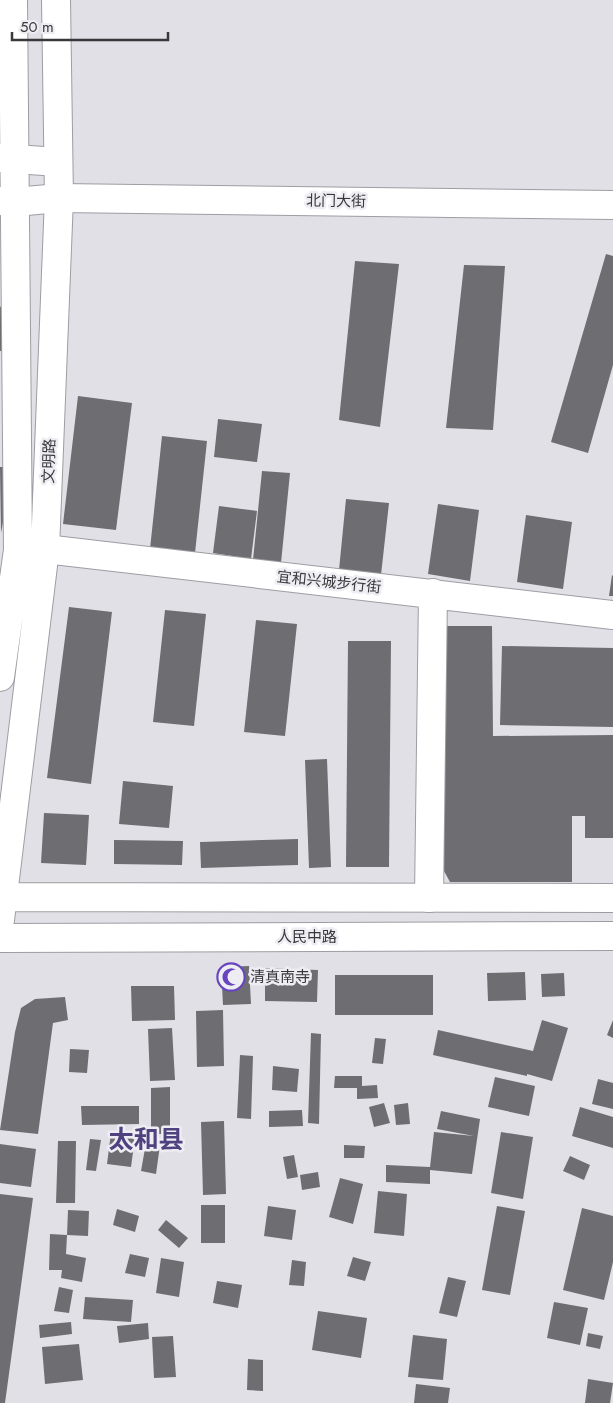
<svg xmlns="http://www.w3.org/2000/svg" width="613" height="1403" viewBox="0 0 613 1403" font-family="Jost,'Noto Sans SC',sans-serif">
<style>
.building{fill:#6d6d72}
.lines{fill:none;stroke-linecap:round;stroke-linejoin:round}
.minor-casing{stroke:#9d9da3;stroke-width:30}
.major-casing{stroke:#9d9da3;stroke-width:30}
.minor{stroke:#fff;stroke-width:28}
.major{stroke:#fff;stroke-width:28}
.labels{text-anchor:middle;stroke-width:5;stroke-linejoin:round;paint-order:stroke}
.street-label{font-size:15px;fill:#39393b;stroke:#ededf3}
.poi-label{font-size:15px;fill:#39393b;stroke:#ededf3;text-anchor:start}
.town-label{font-size:25px;font-weight:bold;fill:#4f427f;stroke:#ededf3}
</style>
<rect width="100%" height="100%" fill="#e0e0e6"/>
<path class="building" d="M606,254l7,2v109l-25,88 -37,-11z
M355,261l44,3 -19,163 -41,-7z
M464,265l41,1 -12,164 -47,-2z
M0,306l6,10 -3,35h-3z
M78,396l54,7 -16,127 -53,-6z
M218,419l44,5 -5,38 -43,-5z
M162,436l45,5 -12,112 -45,-4z
M0,467h7l-3,50 -3,16z
M262,471l28,2 -9,90 -28,-3z
M346,499l43,4 -8,72 -42,-5z
M438,504l41,6 -9,71 -42,-7z
M219,506l38,5 -6,48 -38,-6z
M526,515l46,7 -9,67 -46,-7z
M612,575l1,1v20h-4z
M69,607l43,5 -21,172 -44,-6z
M165,610l41,4 -12,112 -41,-4z
M256,620l41,4 -12,112 -41,-4z
M437,626h55l1,110 120,-1v103h-28v-22h-13v66h-122l-12,-22z
M348,641h43l-2,226h-43z
M502,646l111,2v79l-113,-2z
M327,759l4,108 -22,1 -4,-108z
M123,781l50,5 -4,42 -50,-4z
M44,813l45,2 -3,50 -45,-2z
M298,839v26l-97,3 -1,-26z
M114,840l69,1 -1,24 -68,-1z
M249,966l2,38 -28,1 -2,-38z
M265,968l53,2 -1,32 -52,-1z
M525,972l1,28 -38,1 -1,-28z
M564,973l1,23 -23,1 -1,-23z
M335,975h98v40h-98z
M131,986h43l1,34 -43,1z
M65,997l3,23 -15,3 -15,111 -38,-4 15,-98 6,-24 14,-9z
M223,1010l1,56 -27,1 -1,-56z
M542,1020l26,8 -16,53 -25,-7v2l-94,-21 5,-25 95,21z
M613,1020v18l-6,-3z
M172,1028l3,52 -25,1 -2,-52z
M311,1033l10,1 -2,90 -11,-1z
M375,1038l11,1 -3,25 -11,-1z
M70,1049l19,1 -2,23 -18,-1z
M240,1055l13,1 -2,63 -14,-1z
M273,1066l26,3 -2,23 -25,-2z
M335,1076h27v10l15,-1 1,13 -21,1v-11h-23z
M495,1077l40,9 -6,30 -41,-9z
M598,1079l15,4v26l-21,-5z
M170,1087v47h-19v-46z
M384,1103l6,20 -16,4 -5,-20z
M408,1103l2,21 -14,1 -2,-20z
M81,1106h58v18l-57,1z
M580,1107l33,10v31l-41,-12z
M302,1110l1,16 -34,1v-16z
M441,1111l39,8 -8,55 -42,-4v14l-44,-2v-17l44,2 4,-35 40,4 -37,-7z
M224,1121l2,73 -23,1 -2,-73z
M501,1132l32,5 -10,62 -32,-6z
M111,1133l24,4 -4,30 -24,-3z
M90,1139l11,1 -5,31 -10,-1z
M58,1141h18l-1,62h-19z
M146,1143l14,2 -4,29 -15,-3z
M0,1144l36,5 -5,38 -31,-4z
M344,1145l21,1 -1,12h-20z
M294,1155l4,22 -11,2 -4,-22z
M570,1156l20,9 -6,15 -21,-9z
M318,1172l2,15 -18,3 -2,-15z
M340,1178l23,6 -10,40 -24,-7z
M378,1191l29,3 -3,42 -30,-3z
M0,1194l33,4 -28,205h-5z
M201,1205h24v38h-24z
M268,1206l28,4 -4,30 -28,-4z
M497,1206l28,5 -15,84 -28,-5z
M582,1208l31,8v46l-9,38 -41,-10z
M117,1209l22,7 -4,16 -22,-7z
M68,1210l21,1 -1,25 -21,-1z
M166,1220l22,18 -9,10 -21,-18z
M50,1234l17,1 -1,19 20,4 -4,24 -21,-4 1,-8h-13z
M130,1254l19,4 -4,19 -20,-4z
M353,1257l18,5 -6,19 -18,-5z
M161,1258l23,4 -5,35 -23,-4z
M292,1260l14,2 -2,24 -15,-1z
M448,1277l18,4 -9,36 -18,-4z
M217,1281l25,4 -4,23 -25,-5z
M59,1287l14,3 -4,23 -15,-2z
M85,1297l48,3 -2,22 -48,-3z
M554,1302l34,6 -8,37 -33,-7z
M318,1311l49,7 -6,40 -49,-8z
M71,1322l1,12 -32,4 -1,-13z
M148,1323l1,16 -30,4 -2,-17z
M588,1333l15,3 -3,13 -14,-3z
M413,1335l34,4 -4,41 -35,-3z
M173,1336l3,41 -22,1 -2,-41z
M79,1344l4,36 -38,4 -3,-37z
M248,1359l15,1v31l-16,-1z
M588,1379l25,4 -3,20h-25z
M416,1384l34,4 -2,15h-34z"/>
<g class="lines">
<g class="minor-casing">
<path id="minor" d="M0,158l58,4
M0,201l15,1 44,-4 554,7
M45,549l568,66
M429,898l4,-305"/>
</g>
<g class="major-casing">
<path id="major" d="M0,677l18,-127 -5,-550
M0,897l613,1
M0,920l45,-371 14,-351 -3,-198
M0,938l613,-2"/>
</g>
<use href="#minor" class="minor"/>
<use href="#major" class="major"/>
</g>
<defs>
<g id="mosque-ring" transform="scale(1.4375)"><circle r="9.5" fill="#ededf3" stroke="#6745be" stroke-width="1.5"/><path d="M3.5-4.9A6 6 0 1 0 3.5 4.9A5 5 0 1 1 3.5-4.9Z" fill="#6745be"/></g>
</defs>
<g fill-rule="evenodd">
<use href="#mosque-ring" x="231" y="977"/>
</g>
<g class="labels">
<g class="street-label">
<text transform="translate(336 201) rotate(1)" y="5">北门大街</text>
<text transform="translate(49 461) rotate(-88)" y="5">文明路</text>
<text transform="translate(329 582) rotate(6)" y="5">宜和兴城步行街</text>
<text x="307" y="942">人民中路</text>
</g>
<g class="poi-label">
<text x="250" y="982">清真南寺</text>
</g>
<g class="town-label">
<text x="146" y="1148">太和县</text>
</g>
</g>
<path d="M12 32v8h156v-8" fill="none" stroke="#39393b" stroke-width="2.5"/>
<text x="20" y="32" font-size="15" fill="#39393b" stroke="#ededf3" stroke-width="4" paint-order="stroke">50 m</text>
</svg>
